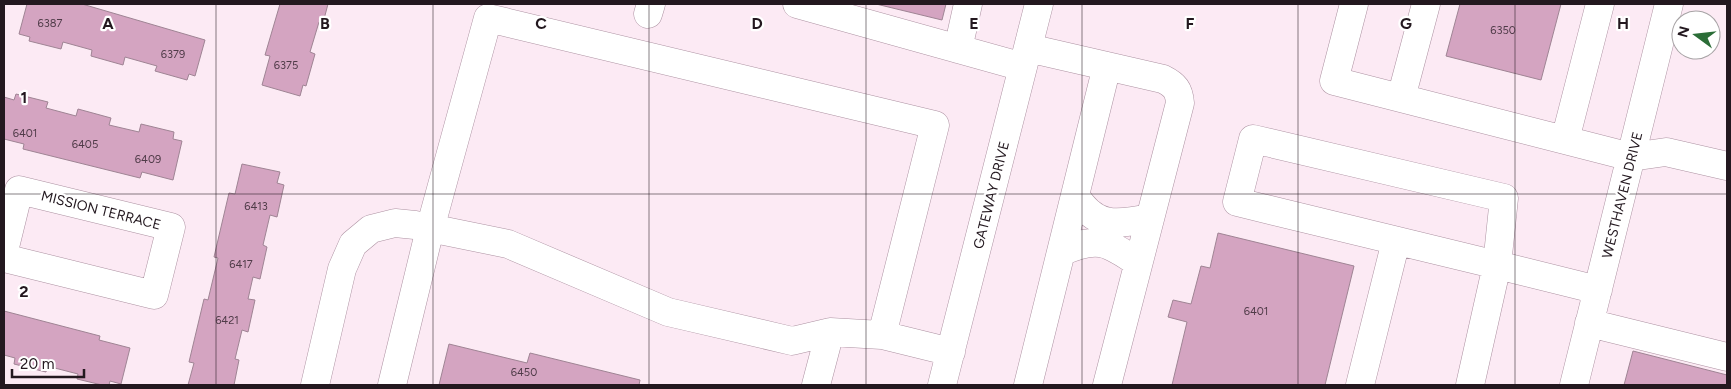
<svg xmlns="http://www.w3.org/2000/svg" width="1731" height="389" viewBox="0 0 1731 389" font-family="Figtree,sans-serif">
<style>
.building{fill:#d4a4c1;stroke:#9f8494}
.lines{fill:none;stroke-linecap:round;stroke-linejoin:round}
.minor-casing{stroke:#ad92a2;stroke-width:29}
.minor{stroke:#fff;stroke-width:28}
.grid{fill:none;stroke:#23181f;stroke-width:1;stroke-opacity:0.55}
.labels{text-anchor:middle;stroke-width:4.5;stroke-linejoin:round;paint-order:stroke}
.number-label{font-size:11px;fill:#4f3b48}
.street-label{font-size:14px;fill:#23181f;stroke:#fff}
.grid-label{font-size:16px;text-anchor:middle;font-weight:bold;fill:#23181f;stroke:#fff;stroke-width:4.5;stroke-linejoin:round;paint-order:stroke}
</style>
<rect width="100%" height="100%" fill="#fceaf4"/>
<path class="building" d="M27,4h55l123,36 -10,36 -6,-2 -2,6 -32,-9 2,-5 -32,-9 -2,8 -32,-9 1,-6 -29,-8 -2,7 -32,-8 1,-4 -11,-3z
M280,4h48l-5,19 -4,-1 -9,30 5,2 -9,32 -3,-1 -3,11 -38,-11 8,-29 -5,-1z
M876,4h70l-4,16z
M1460,4h101l-20,76 -95,-24z
M16,94l32,8 -2,6 30,8 2,-7 33,9 -2,7 30,7 2,-8 33,8 -1,7 9,2 -9,39 -31,-8 -2,6 -117,-29 1,-5 -20,-5v-42l10,3z
M242,164l38,8 -3,11 7,2 -7,32 -7,-2 -7,30 4,2 -7,32 -7,-2 -5,22 7,1 -7,32 -6,-2 -7,29 4,1 -5,25h-46l6,-22 -5,-1 15,-63 4,1 10,-42 -4,-1 15,-64 6,1z
M1218,233l136,33 -29,119h-153l15,-63 -19,-5 5,-17 18,4 10,-38 9,2z
M4,311l96,25 -1,4 31,8 -9,36 -11,-3 -1,4h-7l-25,-6 1,-5 -31,-8 -1,6 -32,-8 1,-6 -11,-3z
M449,344l78,19 3,-10 110,27 -1,5h-200z
M1633,351l94,24v10h-103z"/>
<g class="lines">
<g class="minor-casing">
<path id="minor" d="M797,4l226,63
M1354,4l-20,77 297,76 35,-5 61,14
M648,14l3,-10
M1028,48l135,31c12,6 16,11 17,24l-73,282
M958,49l10,-45
M1401,98l25,-94
M1253,139l251,59 -7,67 -260,-63z
M1565,140l35,-136
M1075,195c20,33 41,30 75,23
M4,251l15,-61 152,37 -17,68 -150,-37
M1061,252c36,-16 46,-11 77,11
M1589,323l138,34
M315,385l27,-116 11,-25 18,-15 24,-6 20,2 93,19 160,68 124,29 38,-9
M392,385l38,-156 58,-211 447,107 -53,210 69,17
M816,385l14,-53 52,3
M942,385l97,-381
M1028,385l79,-319
M1360,385l36,-144
M1470,385l27,-120 101,25
M1574,385l95,-381"/>
</g>
<use href="#minor" class="minor"/>
</g>
<path class="grid" d="M216,4v381M433,4v381M649,4v381M866,4v381M1082,4v381M1298,4v381M1515,4v381M4,194h1723"/>
<g class="labels">
<g class="number-label">
<text x="50" y="27">6387</text>
<text x="1503" y="34">6350</text>
<text x="173" y="58">6379</text>
<text x="286" y="69">6375</text>
<text x="25" y="137">6401</text>
<text x="85" y="148">6405</text>
<text x="148" y="163">6409</text>
<text x="256" y="210">6413</text>
<text x="241" y="268">6417</text>
<text x="1256" y="315">6401</text>
<text x="227" y="324">6421</text>
<text x="524" y="376">6450</text>
</g>
<g class="street-label">
<text transform="translate(991 195) rotate(-76)" y="5">GATEWAY DRIVE</text>
<text transform="translate(1622 195) rotate(-76)" y="5">WESTHAVEN DRIVE</text>
<text transform="translate(101 210) rotate(14)" y="5">MISSION TERRACE</text>
</g>
</g>
<g class="grid-label">
<text x="108" y="29">A</text>
<text x="325" y="29">B</text>
<text x="541" y="29">C</text>
<text x="757" y="29">D</text>
<text x="974" y="29">E</text>
<text x="1190" y="29">F</text>
<text x="1406" y="29">G</text>
<text x="1623" y="29">H</text>
<text x="24" y="103">1</text>
<text x="24" y="297">2</text>
</g>
<rect width="1731" height="389" fill="none" stroke="#23181f" stroke-width="10"/>
<g transform="translate(1696 35) rotate(285)"><circle r="24" fill="#ffffff" stroke="#a7a3a5"/>
<path d="M0-4L9 19L0 12L-9 19Z" fill="#2b6d37"/>
<text y="-8" font-size="14" font-weight="bold" text-anchor="middle" fill="#23181f">N</text>
</g>
<path d="M12 369v8h72v-8" fill="none" stroke="#23181f" stroke-width="2.5"/>
<text x="20" y="369" font-size="15" fill="#23181f" stroke="#ffffff" stroke-width="4" paint-order="stroke">20 m</text>
</svg>
